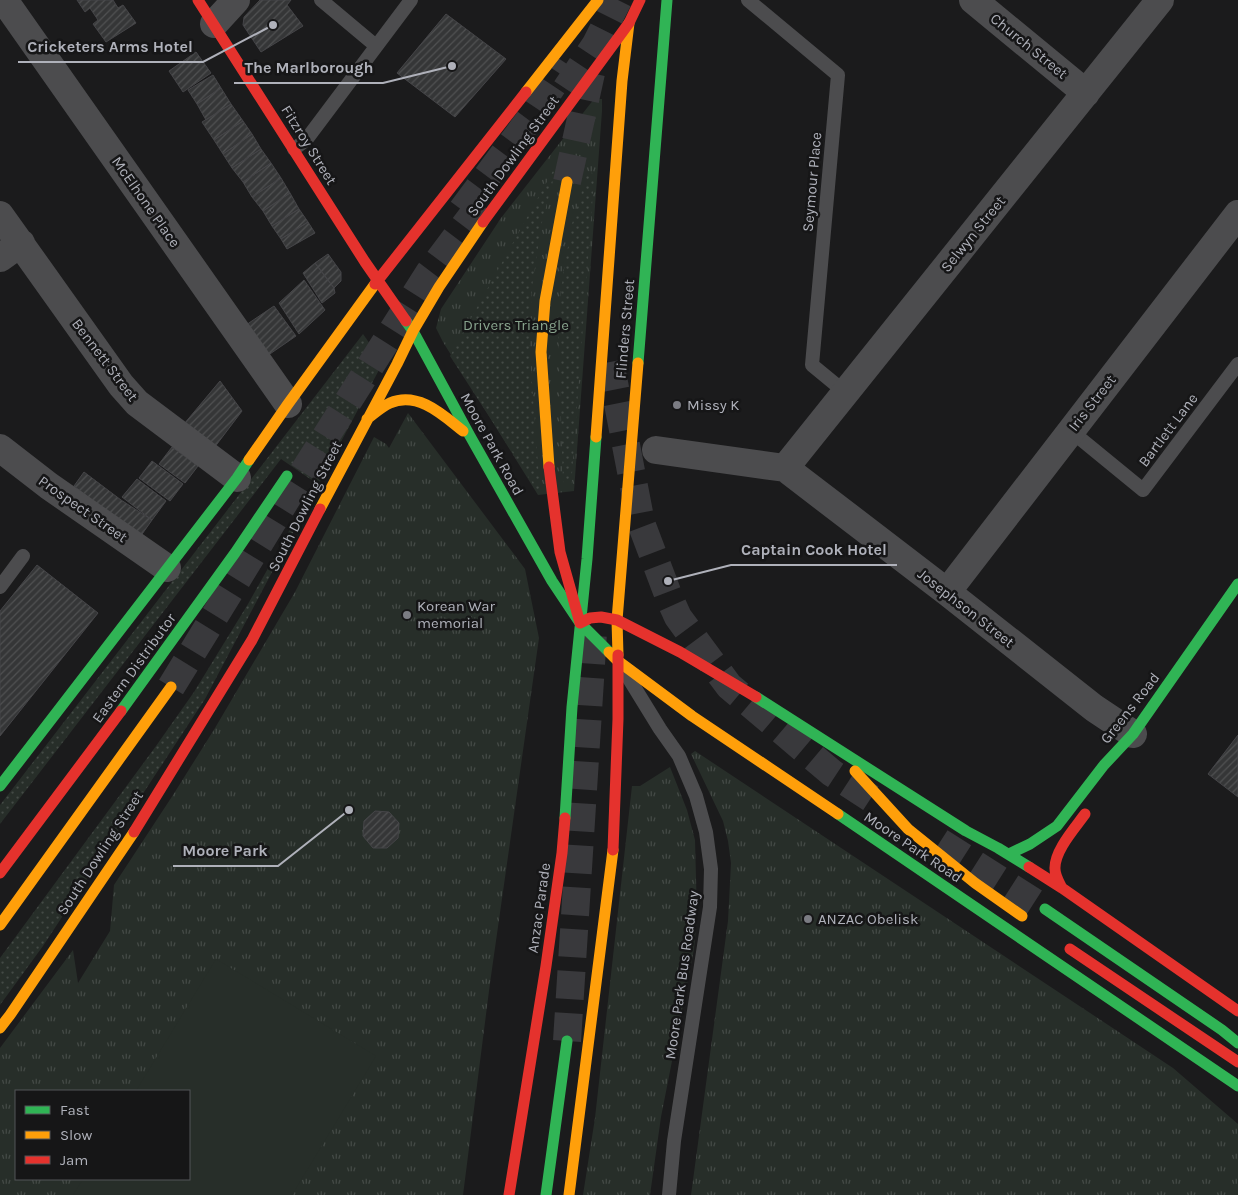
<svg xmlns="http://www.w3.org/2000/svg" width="1238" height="1195" viewBox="0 0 1238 1195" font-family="Karla,sans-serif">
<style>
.grass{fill:url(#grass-tufts);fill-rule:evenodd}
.garden{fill:url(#garden-dots)}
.pitch{fill:#272e29}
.building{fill:url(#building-hatch);stroke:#454548}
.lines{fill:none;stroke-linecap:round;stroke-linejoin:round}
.highway-tunnel{stroke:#39393c;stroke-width:28;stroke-dasharray:28 14;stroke-linecap:butt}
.lane{stroke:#4c4c4e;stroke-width:14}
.street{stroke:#4c4c4e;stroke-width:28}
.fast{stroke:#30b455;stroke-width:11}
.slow{stroke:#ff9f0a;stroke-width:11}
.jam{stroke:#e5322d;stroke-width:11}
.poi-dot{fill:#7b7c83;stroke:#161617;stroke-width:2}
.labels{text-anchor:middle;stroke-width:5;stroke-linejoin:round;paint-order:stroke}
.street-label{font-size:15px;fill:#afb1ba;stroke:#161617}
.park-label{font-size:15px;fill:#88a38d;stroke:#161617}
.poi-label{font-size:15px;fill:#afb1ba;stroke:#161617;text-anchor:start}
.leader{fill:none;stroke:#afb1ba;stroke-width:2}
.callout-dot{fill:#afb1ba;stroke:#161617;stroke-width:2}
.callout-label{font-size:16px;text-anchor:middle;font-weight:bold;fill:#afb1ba;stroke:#161617;stroke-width:5;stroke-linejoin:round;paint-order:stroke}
</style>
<defs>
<pattern id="grass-tufts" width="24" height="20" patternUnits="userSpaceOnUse" patternTransform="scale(1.25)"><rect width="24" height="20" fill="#272e29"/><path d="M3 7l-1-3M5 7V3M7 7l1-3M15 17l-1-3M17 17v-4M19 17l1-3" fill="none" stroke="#444a46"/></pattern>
<pattern id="garden-dots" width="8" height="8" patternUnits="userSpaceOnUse" patternTransform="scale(1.25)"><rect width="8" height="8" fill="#272e29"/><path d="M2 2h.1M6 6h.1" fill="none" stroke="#444a46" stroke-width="1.8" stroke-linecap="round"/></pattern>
<pattern id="building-hatch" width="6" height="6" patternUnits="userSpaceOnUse" patternTransform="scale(1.25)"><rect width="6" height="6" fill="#353637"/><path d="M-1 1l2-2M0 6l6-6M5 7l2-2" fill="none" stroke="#505152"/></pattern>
</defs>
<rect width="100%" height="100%" fill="#1b1b1c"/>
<path class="grass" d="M594,99h8v12l-28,380 -36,4 -95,-153 -7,-14 5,-19 60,-91z
M408,413l117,156 14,69 -49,345 -27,212h-463v-147l73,-98 5,33 32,-52 4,-46 59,-90 42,-67 80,-136 79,-155 12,7 3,4zM16,1091h173v88h-173z
M695,751l478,317 65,56v71h-547l37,-274 3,-58 -3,-22 -5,-20 -32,-67z
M670,767l17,43 8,30 2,76 -3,33 -33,168 -11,78h-67l12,-77 37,-332h8z"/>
<path class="garden" d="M558,162l-16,60 -10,65 -3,54 11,151h-2l-88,-136z
M588,171l4,2 2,6 -23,308 -5,-2 -3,-4 -5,-159 5,-47 9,-51z
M363,334l16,23 1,11 -175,331 -162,247 -43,59v-47l156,-212 38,-54 54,-88 68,-121 -35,-24 -281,365v-19z"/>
<path class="pitch" d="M216,959l160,97 -84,139h-219l10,-16h106v-88h-53z"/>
<path class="building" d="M77,0h36l5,8 5,-3 13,18 -30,19 -13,-18 5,-4 -8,-12 -5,4z
M260,0h31l-4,5 16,21 -42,26 -18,-27 1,-8z
M446,14l60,45 -51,58 -58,-44z
M196,52l15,21 -28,19 -14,-21z
M213,75l8,13 -24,16 -9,-14z
M221,88l10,16 -25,16 -9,-16z
M231,104l12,17 -29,19 -12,-18z
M243,121l9,13 -29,20 -9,-14z
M252,134l9,15 -29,19 -9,-14z
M261,149l10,14 -28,19 -11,-14z
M271,163l10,15 -29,19 -9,-15z
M281,178l9,15 -27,18 -11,-14z
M290,193l9,16 -27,17 -9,-15z
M299,209l9,13 -27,17 -9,-13z
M308,222l7,11 -28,16 -6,-10z
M328,254l13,18v9l-7,7 -19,-25z
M315,263l19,25 1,5 -13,10 -19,-30z
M304,280l21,30 -26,24 -20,-31z
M274,306l22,30 -32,22 -21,-31z
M220,381l22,30 -28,37 -30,-24z
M172,447l26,19 -13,17 -26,-19z
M152,461l31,23 -13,17 -31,-23z
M84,472l37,28 31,20 -12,17 -66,-51z
M137,479l29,22 -14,19 -30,-23z
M37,565l61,48 -98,123v-125z
M1238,735v62l-30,-23z
M375,811l14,1 10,11 -1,15 -11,10h-14l-10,-12 1,-15z"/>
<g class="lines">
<path class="highway-tunnel" d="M566,89l30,-45 22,-44
M567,182l24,-109
M462,210l73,-98 32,-48
M610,362l31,161 28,74 9,20 51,69 103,87 46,30
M171,687l121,-197 137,-217 55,-73
M940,842l105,67
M567,1041l27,-424"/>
<path class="lane" d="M321,0l55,46
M748,0l90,75 -26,290 34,28
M294,149l12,-9 105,-140
M1071,431l72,59 95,-126
M0,587l23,-31
M628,677l32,52 19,27 17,40 10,36 5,37 -1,38 -36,234 -5,54"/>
<path class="street" d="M4,0l284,404
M973,0l113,93
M214,24l22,-24
M0,215l121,170 16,18 100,75
M0,258l21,-15
M0,448l49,38 118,82
M656,450l129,18 162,124 147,116 39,26
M785,468l375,-468
M947,592l291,-378"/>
<path class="fast" d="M406,321l7,10 57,105 82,145 28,42 29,29
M638,363l29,-363
M756,697l210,134 32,17 31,19
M121,711l114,-158 52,-77
M0,786l237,-308 12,-18
M838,814l400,272
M565,818l7,-111 15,-148 9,-122
M1009,854l21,-10 27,-18 47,-61 29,-31 105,-150
M1045,909l177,121 16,13
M546,1195l21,-154"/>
<path class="slow" d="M526,92l72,-92
M367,419c7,-5 14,-12 23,-16 28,-12 53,12 73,28
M596,437l26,-356 7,-58
M249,460l39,-56 87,-120
M549,467l-8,-115 4,-51 22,-119
M320,509l77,-145 16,-33 26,-44 44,-65
M609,652l9,9 74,55 146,98
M618,655l-1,-35 21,-257
M855,771l53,58 67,54 47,33
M0,925l171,-238
M0,1028l10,-13 124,-183
M569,1195l44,-345"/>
<path class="jam" d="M198,0l167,262 41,59
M483,222l146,-199 11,-23
M375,284l151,-192
M549,467l11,85 20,71
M580,623l10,-5 11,-1 16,3 63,32 76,45
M134,832l118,-192 68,-131
M613,850l5,-131v-64
M1029,867l33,21 176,123
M0,873l121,-162
M1062,888c-3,-6 -7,-12 -7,-19 -1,-18 20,-41 30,-55
M1070,949l168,113
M509,1195l37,-229 16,-113 3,-35"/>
</g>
<g class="poi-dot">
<circle cx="677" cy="405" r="5"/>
<circle cx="407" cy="615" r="5"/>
<circle cx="808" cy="919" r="5"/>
</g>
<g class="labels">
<g class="street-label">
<text transform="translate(1029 46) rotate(39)" y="5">Church Street</text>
<text transform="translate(309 145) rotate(58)" y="5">Fitzroy Street</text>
<text transform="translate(513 156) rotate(-54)" y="5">South Dowling Street</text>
<text transform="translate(812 182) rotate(-85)" y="5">Seymour Place</text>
<text transform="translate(146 202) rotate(55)" y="5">McElhone Place</text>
<text transform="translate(973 234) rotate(-51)" y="5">Selwyn Street</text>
<text transform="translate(625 329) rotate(-85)" y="5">Flinders Street</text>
<text transform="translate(105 360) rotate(53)" y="5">Bennett Street</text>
<text transform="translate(1092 403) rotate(-52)" y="5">Iris Street</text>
<text transform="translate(1168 430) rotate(-53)" y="5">Bartlett Lane</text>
<text transform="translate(492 444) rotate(61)" y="5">Moore Park Road</text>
<text transform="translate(305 506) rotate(-63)" y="5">South Dowling Street</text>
<text transform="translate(83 509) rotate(35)" y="5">Prospect Street</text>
<text transform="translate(966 608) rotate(38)" y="5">Josephson Street</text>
<text transform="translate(134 668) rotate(-54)" y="5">Eastern Distributor</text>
<text transform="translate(1130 708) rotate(-52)" y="5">Greens Road</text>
<text transform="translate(913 847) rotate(34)" y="5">Moore Park Road</text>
<text transform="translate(100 853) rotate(-57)" y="5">South Dowling Street</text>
<text transform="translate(539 908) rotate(-82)" y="5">Anzac Parade</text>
<text transform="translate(682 975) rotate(-82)" y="5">Moore Park Bus Roadway</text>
</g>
<g class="park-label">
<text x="516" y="330">Drivers Triangle</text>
</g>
<g class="poi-label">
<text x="687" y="410">Missy K</text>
<text x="417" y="611">Korean War<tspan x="417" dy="17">memorial</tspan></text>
<text x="818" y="924">ANZAC Obelisk</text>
</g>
</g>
<path class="leader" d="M273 25L203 62H18M452 66L383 83H234M668 581L731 565H897M349 810L278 866H173"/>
<g class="callout-dot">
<circle cx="273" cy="25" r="5"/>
<circle cx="452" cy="66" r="5"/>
<circle cx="668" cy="581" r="5"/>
<circle cx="349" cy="810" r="5"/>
</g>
<g class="callout-label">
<text x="110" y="52">Cricketers Arms Hotel</text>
<text x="309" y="73">The Marlborough</text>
<text x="814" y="555">Captain Cook Hotel</text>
<text x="225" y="856">Moore Park</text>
</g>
<rect x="15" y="1090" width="175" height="90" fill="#161617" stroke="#535458"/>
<rect x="25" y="1106" width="25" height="8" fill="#30b455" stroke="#535458"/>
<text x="60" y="1115" font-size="15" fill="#afb1ba">Fast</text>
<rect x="25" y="1131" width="25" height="8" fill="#ff9f0a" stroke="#535458"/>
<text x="60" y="1140" font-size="15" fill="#afb1ba">Slow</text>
<rect x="25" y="1156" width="25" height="8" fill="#e5322d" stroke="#535458"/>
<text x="60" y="1165" font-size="15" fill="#afb1ba">Jam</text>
</svg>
